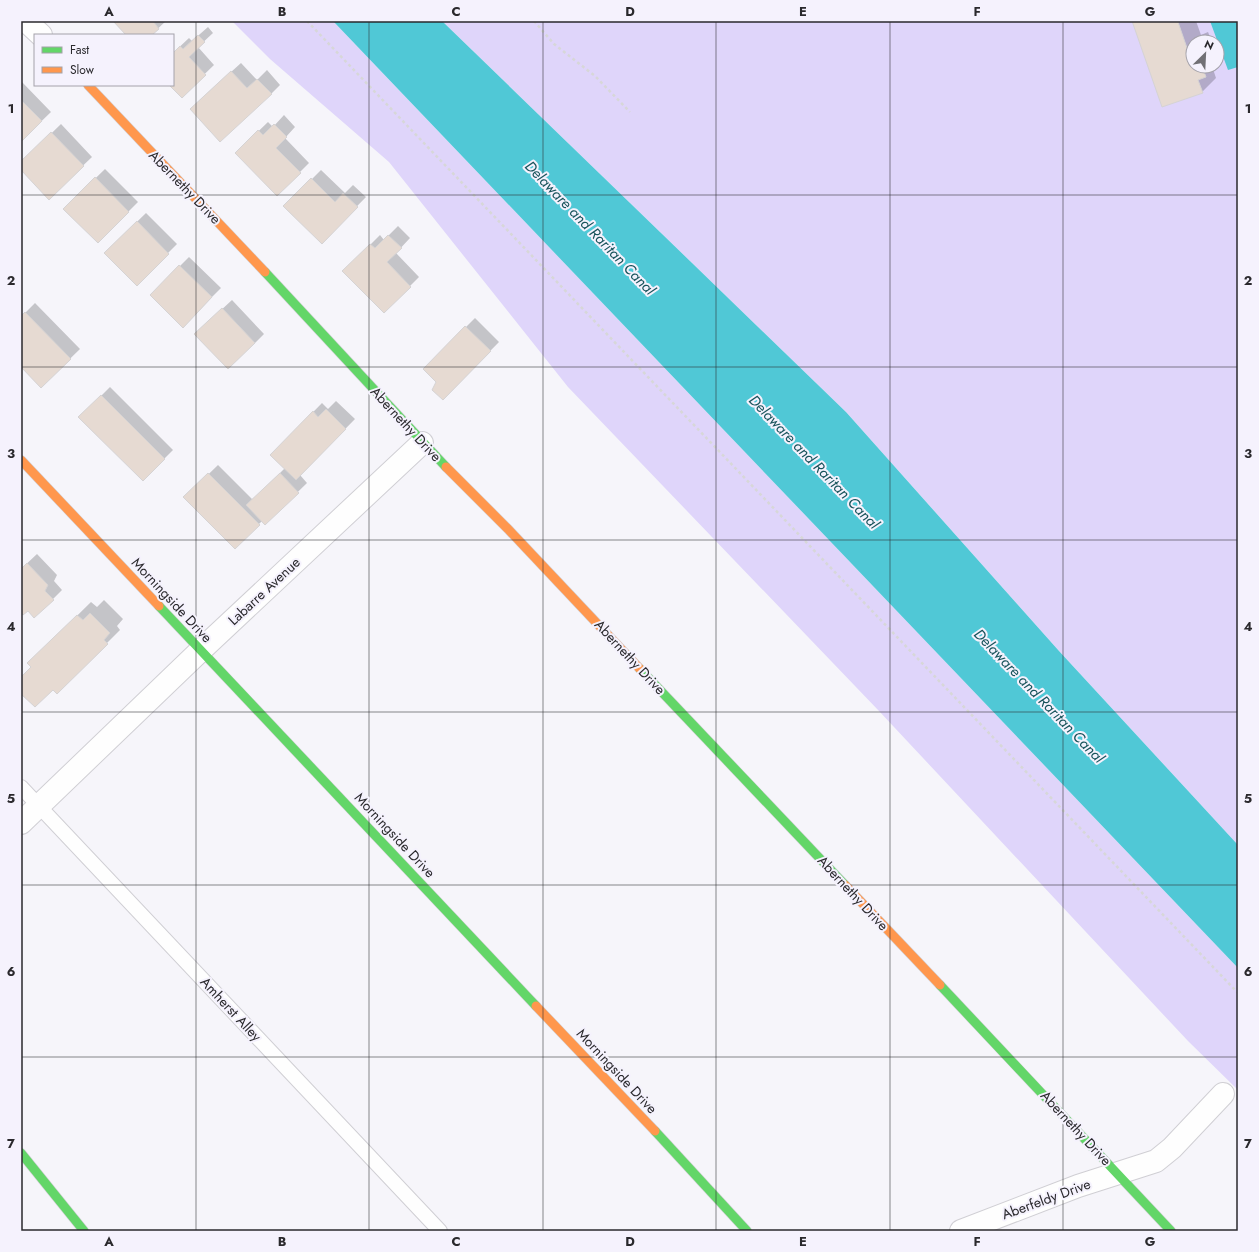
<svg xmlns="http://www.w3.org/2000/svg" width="1259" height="1252" viewBox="0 0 1259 1252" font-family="Jost,sans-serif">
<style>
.green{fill:#dfd5fa;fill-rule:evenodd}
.water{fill:#50c8d6}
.shadow{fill:#0003}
.building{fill:#e6dad2;stroke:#d5d3d4}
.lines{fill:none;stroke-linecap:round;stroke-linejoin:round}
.lane-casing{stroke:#d0cfd4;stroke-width:16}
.street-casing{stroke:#d0cfd4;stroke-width:24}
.fast-casing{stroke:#d0cfd4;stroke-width:10}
.slow-casing{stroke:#d0cfd4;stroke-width:10}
.path{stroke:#d7d7d8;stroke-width:2.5;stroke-dasharray:3 3;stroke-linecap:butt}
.lane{stroke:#fefefe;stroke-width:14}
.street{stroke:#fefefe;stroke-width:22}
.fast{stroke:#63d668;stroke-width:9}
.slow{stroke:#ff974d;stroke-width:9}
.grid{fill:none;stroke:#2a292d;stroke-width:1;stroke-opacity:0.55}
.labels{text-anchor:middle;stroke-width:4;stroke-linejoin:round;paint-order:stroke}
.street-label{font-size:14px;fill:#2a292d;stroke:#f5f2fd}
.water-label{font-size:15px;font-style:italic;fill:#19545c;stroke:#f5f2fd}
.neatline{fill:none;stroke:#2a292d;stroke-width:1.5}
.grid-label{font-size:13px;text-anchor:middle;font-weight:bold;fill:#2a292d}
</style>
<rect width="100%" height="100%" fill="#f6f5fa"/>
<path class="green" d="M232,21h101l905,947v122l-50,-49 -309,-330 -311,-324 -179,-225 -119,-103z
M442,21h796v824l-179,-194 -213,-239zM1193,42h24v24h-24z"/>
<path class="water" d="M333,21h109l404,391 213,239 179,194v123z
M1210,21h28v46l-10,3z"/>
<path class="shadow" d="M115,21h51l-15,14h-24z
M1133,21h63l5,14 7,-3 4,10h-19v24h23l-3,3 3,9 -14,14z
M208,27l5,6 -15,14 16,18 -32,31 -11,-11h2v-32l16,-15 3,3z
M1217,56l2,7 -2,2z
M241,63l16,17 10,-10 13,15 -9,9 -71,6z
M21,81l30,31 -30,29z
M284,115l11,12 -10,11 24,25 -32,32 -41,-42 32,-31 5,5z
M61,124l31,33 -43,41 -28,-29v-6z
M105,169l33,33 -40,40 -33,-34z
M321,170l24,23 8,-8 13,12 -44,45 -37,-36z
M146,213l31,31 -40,40 -32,-31z
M398,226l12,12 -14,15 23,24 -9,9 -66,-15 36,-36 4,5z
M189,257l32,31 -38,38 -32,-31z
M232,300l32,34 -9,9 -50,-18z
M35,303l45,46 -39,38 -20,-21v-49z
M475,318l24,24 -56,57 -6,-17 -13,-13z
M110,387l63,63 -30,30 -63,-63z
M336,401l19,18 -55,56 7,8 -42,41 -3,-3 -27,27 -50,-51 33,-32 35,35 32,-32 -14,-13 51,-52 6,6z
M37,554l20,21 -3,6 8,9 -9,9 -32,13v-43z
M104,600l19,19 -6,7 3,4 -63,63 -4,-5 -32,4v-14l11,-11 -3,-4 62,-61 6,5z"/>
<path class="building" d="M113,21h40l6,8 -7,6h-26z
M1132,21h49l-3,1 9,26 6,-2v20h9l4,11 -8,3 5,13 -41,14z
M198,35l7,7 -16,15 17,18 -24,23 -13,-13h4v-32l7,-7 3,3z
M231,71l16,17 10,-9 15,15 -52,48 -30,-33z
M21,100l21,21 -21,21z
M274,124l13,13 -11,11 25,25 -24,23 -42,-43 23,-23 5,5z
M51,132l33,34 -35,34 -28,-30v-9z
M95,177l34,35 -31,31 -35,-34z
M311,178l24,24 8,-9 15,14 -36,37 -39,-38z
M137,221l32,33 -32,32 -33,-33z
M388,235l14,13 -15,14 24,25 -27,26 -42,-42 28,-27 5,4z
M179,265l33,32 -29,31 -33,-33z
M222,308l33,35 -27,26 -34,-35z
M25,312l46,47 -30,29 -20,-21v-51z
M465,326l26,25 -48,49 -11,-10 4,-8 -13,-13z
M101,395l64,64 -22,22 -65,-64z
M326,409l20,20 -50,51 -26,-25 43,-44 5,6z
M208,473l52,52 -25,24 -52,-52z
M280,473l19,20 -34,32 -19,-20z
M27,563l21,22 -3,6 9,9 -20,18 -6,-7 -5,4 -2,-2v-44z
M90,613l20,20 -6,7 4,4 -51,50 -4,-4 -18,17 -14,-13v-17l10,-10 -4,-4 50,-48 6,5z"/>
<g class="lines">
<g class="lane-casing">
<path id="lane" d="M21,787l419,444"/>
</g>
<g class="street-casing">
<path id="street" d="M26,21l15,14
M21,823l180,-173 221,-207
M961,1231l117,-45 78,-25 16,-13 51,-54"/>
</g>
<g class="fast-casing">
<path id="fast" d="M265,272l181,195
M159,606l377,400
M640,669l205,216
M940,985l231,246
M655,1131l92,100
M21,1153l63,78"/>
</g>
<g class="slow-casing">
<path id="slow" d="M88,85l177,187
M21,460l138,146
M446,467l62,62 132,140
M845,885l95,100
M536,1006l119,125"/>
</g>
<path class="path" d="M307,21l931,972
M534,21l20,23 41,32 35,36"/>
<use href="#lane" class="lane"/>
<use href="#street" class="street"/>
<use href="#fast" class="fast"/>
<use href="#slow" class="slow"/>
</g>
<path class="grid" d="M196,21v1210M369,21v1210M543,21v1210M716,21v1210M890,21v1210M1063,21v1210M21,195h1217M21,367h1217M21,540h1217M21,712h1217M21,885h1217M21,1057h1217"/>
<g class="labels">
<g class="street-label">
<text transform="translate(185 187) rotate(46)" y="5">Abernethy Drive</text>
<text transform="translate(406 424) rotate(47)" y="5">Abernethy Drive</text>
<text transform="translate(264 591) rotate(-43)" y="5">Labarre Avenue</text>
<text transform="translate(172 600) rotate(47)" y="5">Morningside Drive</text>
<text transform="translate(630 657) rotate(47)" y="5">Abernethy Drive</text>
<text transform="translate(395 835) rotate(47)" y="5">Morningside Drive</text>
<text transform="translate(853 893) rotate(47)" y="5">Abernethy Drive</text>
<text transform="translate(231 1009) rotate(47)" y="5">Amherst Alley</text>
<text transform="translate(617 1071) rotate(47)" y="5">Morningside Drive</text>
<text transform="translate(1076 1128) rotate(47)" y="5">Abernethy Drive</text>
<text transform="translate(1046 1199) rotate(-20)" y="5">Aberfeldy Drive</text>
</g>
<g class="water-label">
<text transform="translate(590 228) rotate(46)" y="5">Delaware and Raritan Canal</text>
<text transform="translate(814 462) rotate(46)" y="5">Delaware and Raritan Canal</text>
<text transform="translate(1039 696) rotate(46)" y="5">Delaware and Raritan Canal</text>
</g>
</g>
<rect width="1259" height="1252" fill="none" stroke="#f5f2fd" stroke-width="44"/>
<rect x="34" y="34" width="140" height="52" fill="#f5f2fd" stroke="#a4a2aa"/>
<rect x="42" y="47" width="20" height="6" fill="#63d668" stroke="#a4a2aa"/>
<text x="70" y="54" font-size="12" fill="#2a292d">Fast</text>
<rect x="42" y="67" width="20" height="6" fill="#ff974d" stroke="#a4a2aa"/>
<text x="70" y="74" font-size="12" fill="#2a292d">Slow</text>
<g transform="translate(1205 54) rotate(24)"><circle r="19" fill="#f5f2fd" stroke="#a4a2aa"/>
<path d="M0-3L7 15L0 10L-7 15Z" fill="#717075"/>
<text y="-6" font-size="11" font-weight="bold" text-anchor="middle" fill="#2a292d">N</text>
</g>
<rect x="22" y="22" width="1215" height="1208" class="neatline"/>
<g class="grid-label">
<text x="109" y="16">A</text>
<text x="282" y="16">B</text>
<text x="456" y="16">C</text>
<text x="630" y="16">D</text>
<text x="803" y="16">E</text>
<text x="977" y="16">F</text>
<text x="1150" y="16">G</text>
<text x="11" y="113">1</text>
<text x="1248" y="113">1</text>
<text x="11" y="285">2</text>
<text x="1248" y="285">2</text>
<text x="11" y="458">3</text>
<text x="1248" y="458">3</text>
<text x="11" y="631">4</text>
<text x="1248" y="631">4</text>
<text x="11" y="803">5</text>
<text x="1248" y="803">5</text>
<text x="11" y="976">6</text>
<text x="1248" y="976">6</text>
<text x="11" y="1148">7</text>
<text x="1248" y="1148">7</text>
<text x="109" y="1246">A</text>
<text x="282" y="1246">B</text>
<text x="456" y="1246">C</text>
<text x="630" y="1246">D</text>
<text x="803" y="1246">E</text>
<text x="977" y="1246">F</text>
<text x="1150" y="1246">G</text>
</g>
</svg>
